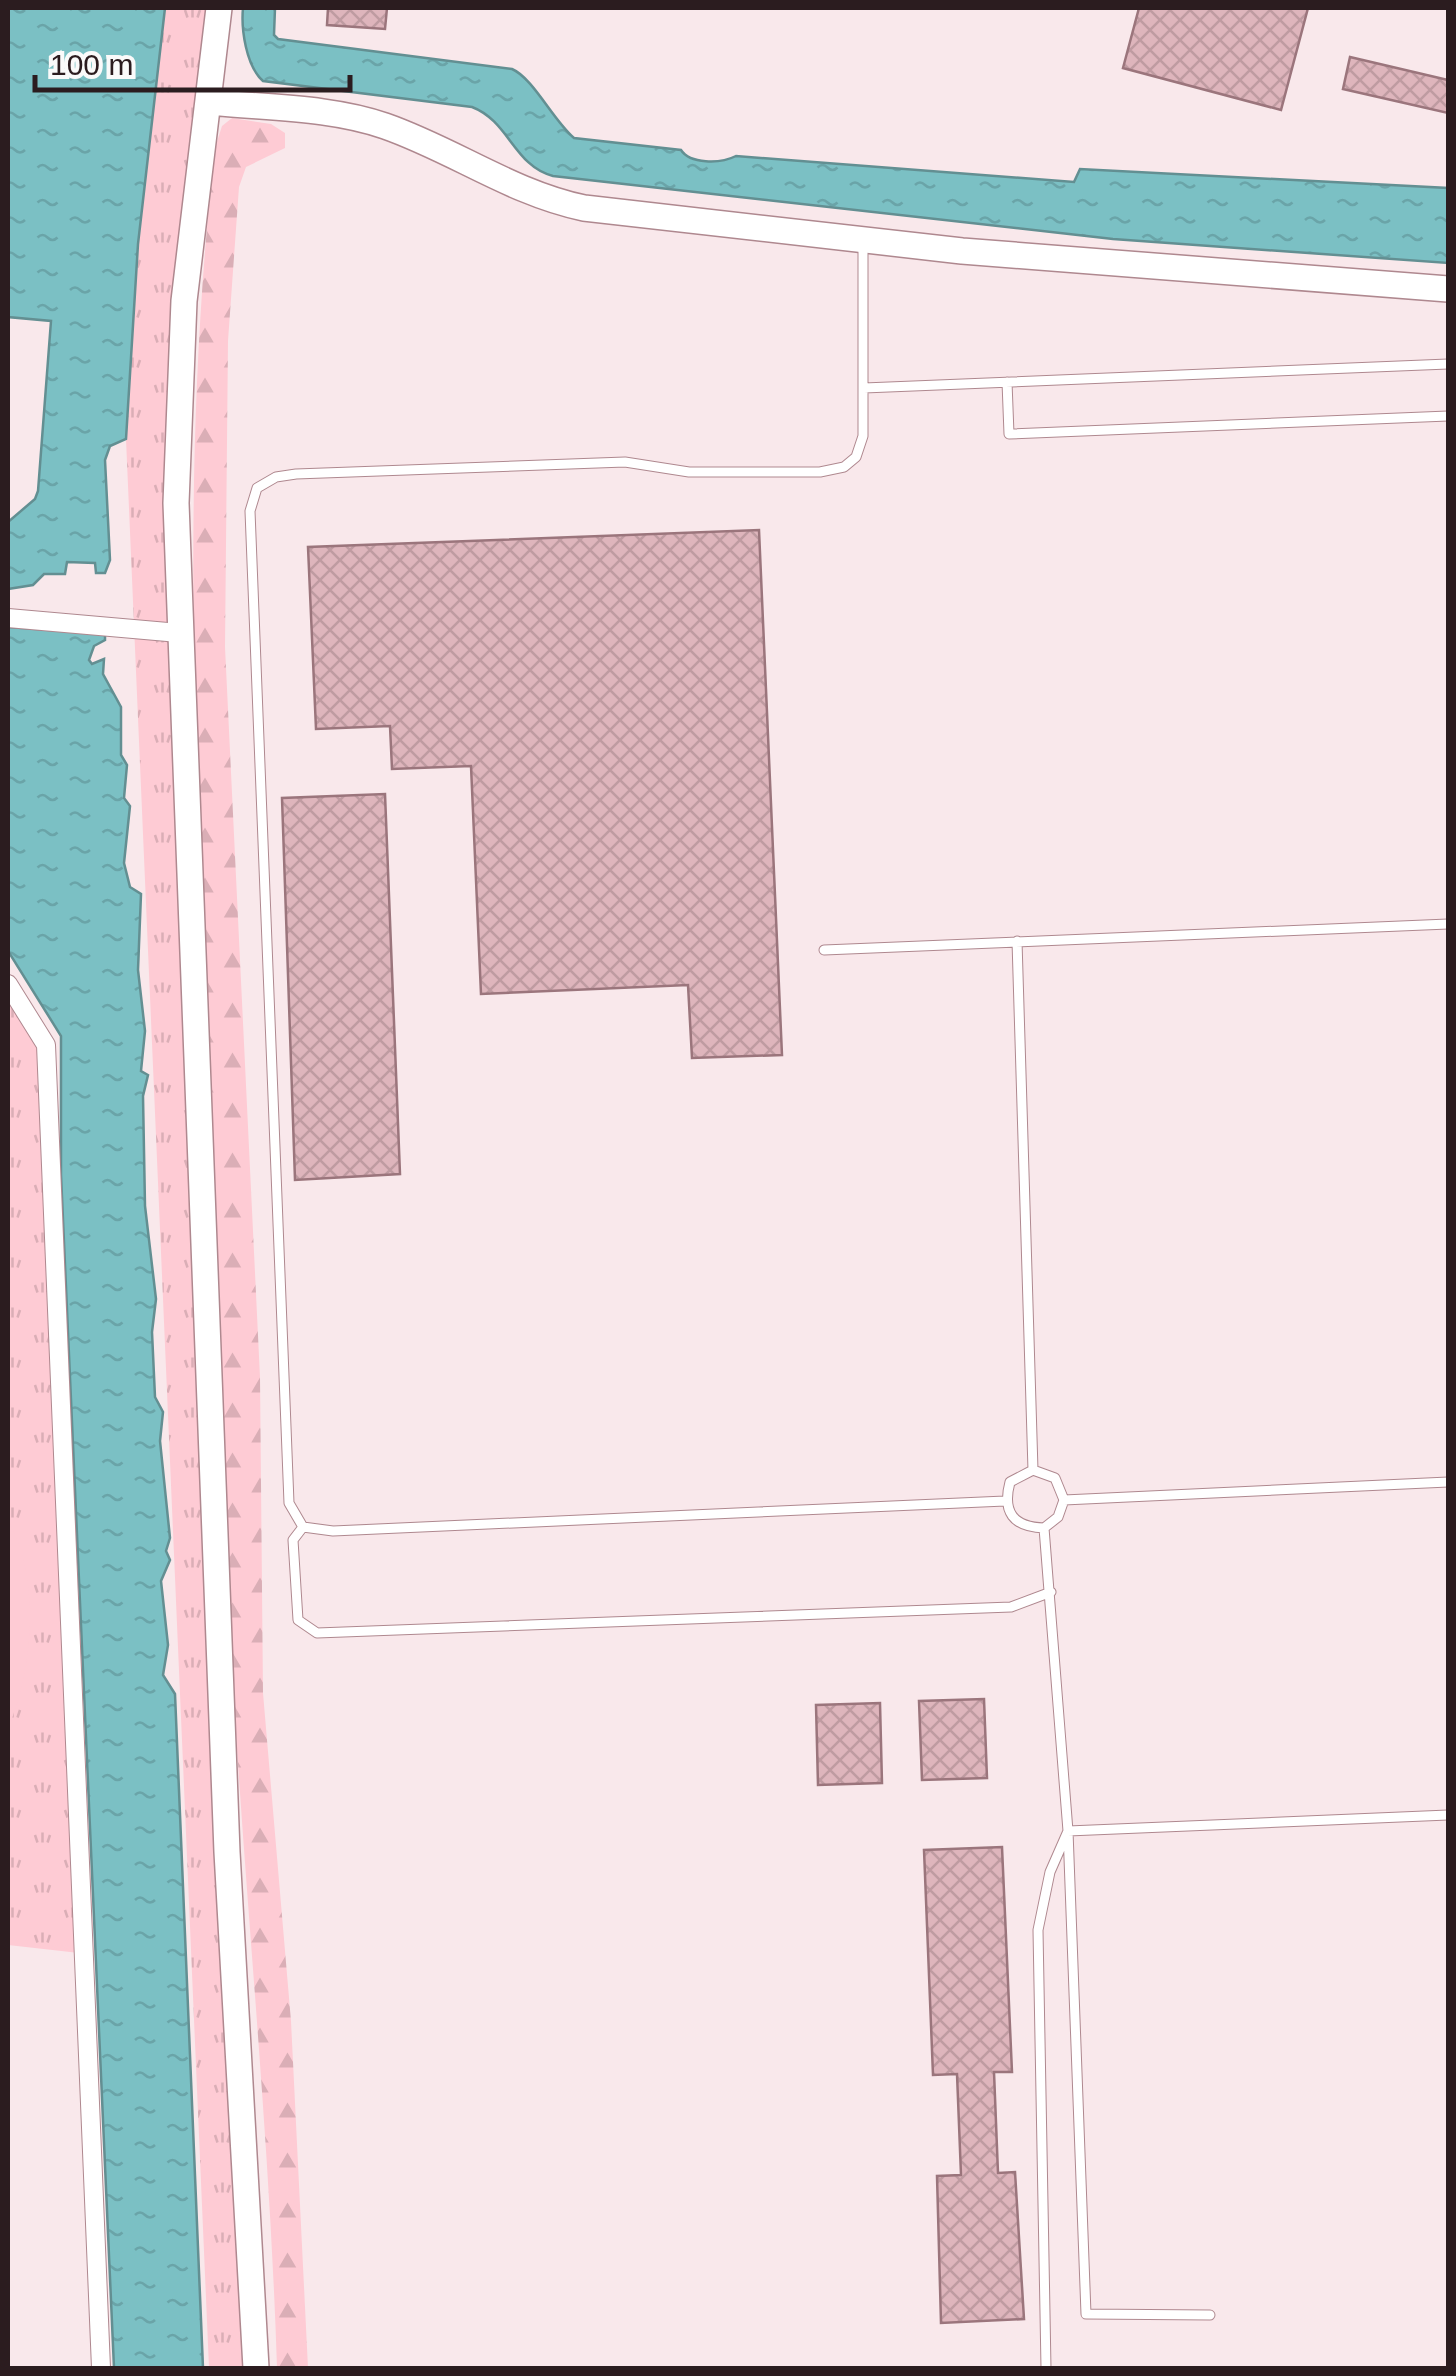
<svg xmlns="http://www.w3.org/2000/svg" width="1456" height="2376" viewBox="0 0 1456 2376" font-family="Arial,sans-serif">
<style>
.forest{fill:url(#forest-firs)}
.park{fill:url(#park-tufts)}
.pitch{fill:#fecbd4}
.water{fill:url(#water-ripples);stroke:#638f92;stroke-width:2.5}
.building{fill:url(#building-cross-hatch);stroke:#9b757c;stroke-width:2.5}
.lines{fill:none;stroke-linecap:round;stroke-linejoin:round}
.lane-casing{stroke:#af888f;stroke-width:11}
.street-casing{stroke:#af888f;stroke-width:20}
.secondary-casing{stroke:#af888f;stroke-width:28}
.lane{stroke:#fff;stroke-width:9}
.street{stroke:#fff;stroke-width:18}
.secondary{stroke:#fff;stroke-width:25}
</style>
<defs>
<pattern id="forest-firs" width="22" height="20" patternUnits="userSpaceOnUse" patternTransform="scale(2.5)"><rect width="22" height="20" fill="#fecbd4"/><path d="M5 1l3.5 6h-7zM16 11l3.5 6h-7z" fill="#daaeb6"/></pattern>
<pattern id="park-tufts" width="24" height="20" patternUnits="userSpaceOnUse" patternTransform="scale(2.5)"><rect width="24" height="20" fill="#fecbd4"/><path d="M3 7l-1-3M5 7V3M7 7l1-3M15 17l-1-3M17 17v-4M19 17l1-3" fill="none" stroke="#daaeb6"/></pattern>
<pattern id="water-ripples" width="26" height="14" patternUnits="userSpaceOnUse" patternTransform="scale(2.5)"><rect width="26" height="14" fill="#7bc0c4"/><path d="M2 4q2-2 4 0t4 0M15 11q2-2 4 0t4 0" fill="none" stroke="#6aa4a8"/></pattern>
<pattern id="building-cross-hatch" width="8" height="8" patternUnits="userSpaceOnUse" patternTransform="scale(2.5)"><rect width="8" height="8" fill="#deb5bc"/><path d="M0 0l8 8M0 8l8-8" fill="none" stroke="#bf9ba1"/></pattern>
</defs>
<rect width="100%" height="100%" fill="#f9e8eb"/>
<path class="forest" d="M232,118l39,6 14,9v15l-39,19 -7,20 -11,154 -3,306 35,730 3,316 28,328 17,347h-31c-8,-253 -36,-505 -48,-758 -9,-171 -9,-342 -18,-514 -16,-317 -32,-632 4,-948l7,-22z"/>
<path class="park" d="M165,8h43l-30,263 69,2097h-38l-83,-1929 12,-195z
M8,997l32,50 39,906 -71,-8z"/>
<path class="pitch" d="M8,1520c33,60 25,147 0,209z"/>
<path class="water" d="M8,8h157l-27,236 -12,195 -16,7 -5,14 5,100 -5,13h-9l-1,-10 -28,-1 -2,12h-21l-11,11 -25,4v-67l27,-23 3,-8 13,-170 -43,-4z
M243,8h32l-1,27 4,4 234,30c21,9 41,51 62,69l107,12c9,14 39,14 55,6l338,26 6,-13 368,19v75l-335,-24 -560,-63c-39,-10 -44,-55 -81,-69l-209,-26c-17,-15 -22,-52 -20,-73z
M8,627l97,7v6l-11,6 -5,14 3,4 12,-5 -1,15 18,33v48l6,10 -3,33 6,8 -6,57 6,24 11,7 -3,76 7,61 -4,40 7,4 -5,21 2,110 11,93 -4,33 3,65 8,15 -3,29 10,97 -4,13 4,9 -9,21 7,64 -5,30 12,19 28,674h-89l-53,-1193v-139l-53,-85z"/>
<path class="building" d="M328,8h59l-2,21 -58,-4z
M1139,8h169l-27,102 -158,-42z
M1350,57l98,23v33l-105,-24z
M759,530l23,525 -90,3 -4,-73 -207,9 -10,-228 -79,3 -2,-43 -74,3 -8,-182z
M385,794l15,380 -105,6 -13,-382z
M984,1699l3,79 -65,2 -3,-79z
M880,1703l2,80 -64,2 -2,-80z
M1002,1847l10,225h-18l4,101 17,-1 9,147 -83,4 -4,-147 24,-1 -4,-101 -24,1 -9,-225z"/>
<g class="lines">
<g class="lane-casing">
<path id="lane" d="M863,244v192l-7,21 -12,10 -24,5h-131l-64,-10 -329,12 -20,3 -19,11 -7,23 39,992 14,24 -10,13 5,80 19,13 694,-26 40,-15
M1007,382l2,52 439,-18
M864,388l584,-24
M1017,941l16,529 22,8 9,22 -6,17 -14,11 24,303 18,483 124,1
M824,950l624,-26
M1033,1470l-23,12c-8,30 3,45 34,46
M1064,1500l384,-18
M303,1527l30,4 672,-30
M1046,2368l-8,-438 12,-58 18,-41 380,-16"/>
</g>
<g class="street-casing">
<path id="street" d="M8,618l171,15
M8,984l38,61 55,1323"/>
</g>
<g class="secondary-casing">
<path id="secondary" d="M219,8l-35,293 -8,202 51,1349 29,516
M210,102c57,6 121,5 175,24 69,24 127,67 199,82l378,43 486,38"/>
</g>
<use href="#lane" class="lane"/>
<use href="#street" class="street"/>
<use href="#secondary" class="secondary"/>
</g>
<rect width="1456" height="2376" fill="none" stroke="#2b1c1f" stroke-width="20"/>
<path d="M35 75v15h315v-15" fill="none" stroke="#2b1c1f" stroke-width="5"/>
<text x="50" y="75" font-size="30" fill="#2b1c1f" stroke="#fafafa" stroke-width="8" paint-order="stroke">100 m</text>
</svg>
